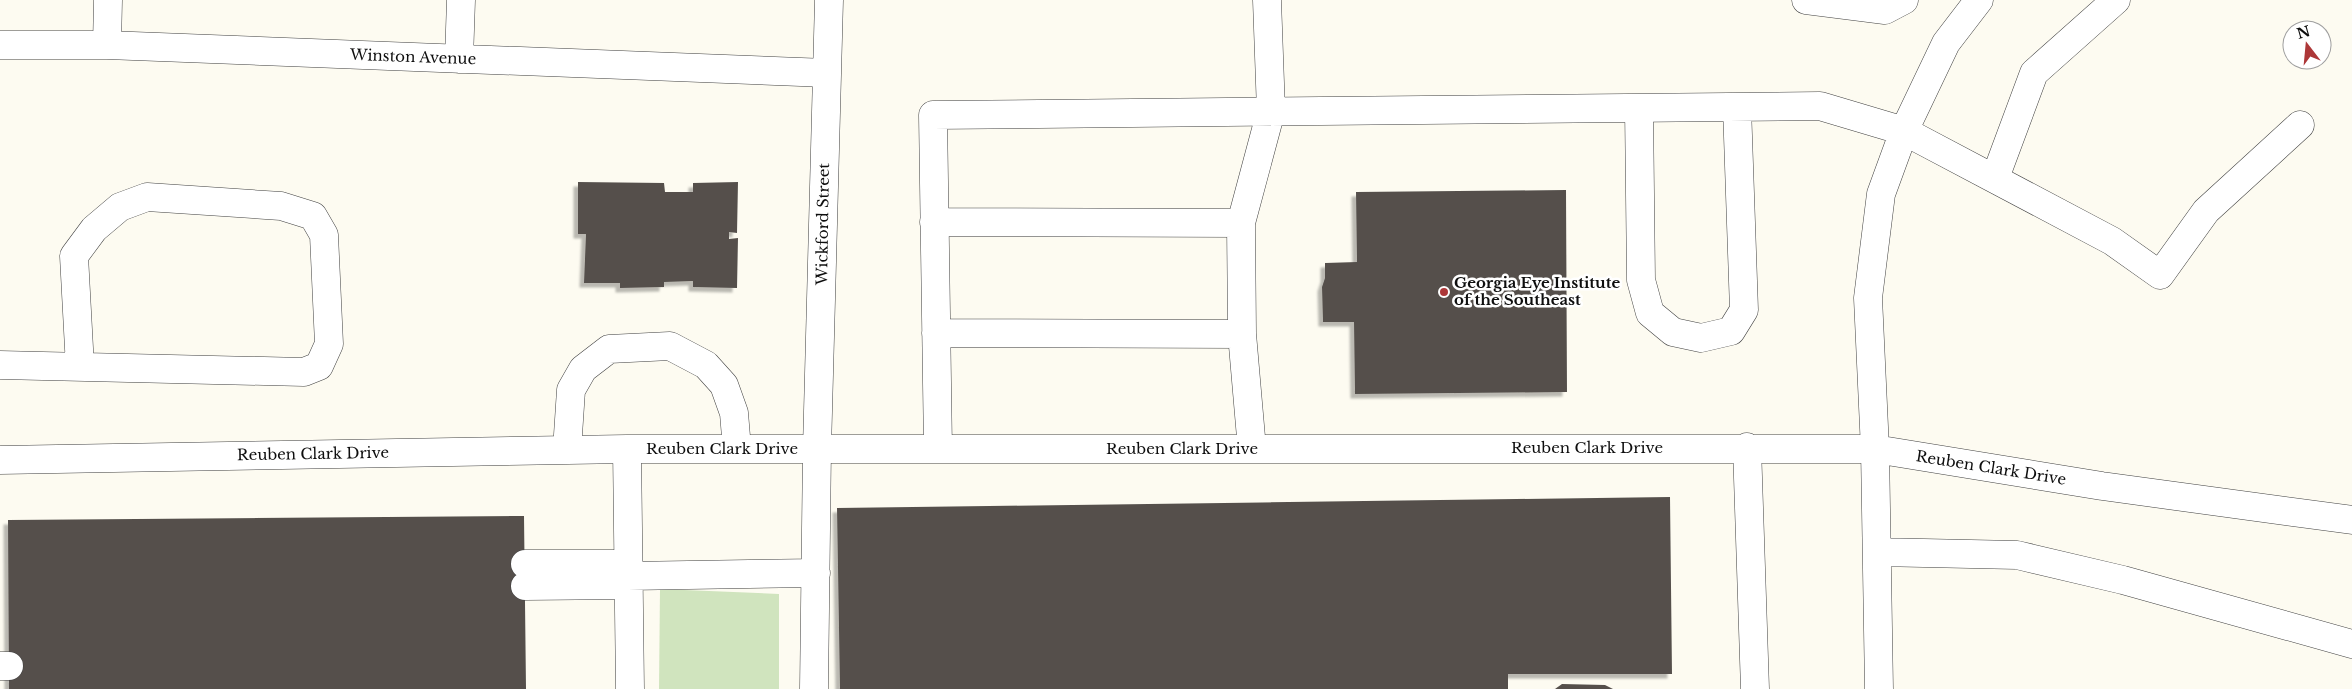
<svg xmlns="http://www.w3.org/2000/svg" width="2352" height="689" viewBox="0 0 2352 689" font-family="'Libre Baskerville',serif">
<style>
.green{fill:#d0e4be}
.building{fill:#55504c;filter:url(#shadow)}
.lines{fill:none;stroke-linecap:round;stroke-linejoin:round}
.minor-casing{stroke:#414141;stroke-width:29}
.minor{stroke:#fff;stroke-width:28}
.poi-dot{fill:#ad3738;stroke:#fff;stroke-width:2}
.labels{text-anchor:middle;stroke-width:5;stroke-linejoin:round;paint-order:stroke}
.street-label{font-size:15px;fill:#0e0e0e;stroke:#fff}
.poi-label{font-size:15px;font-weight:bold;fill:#0e0e0e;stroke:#fff;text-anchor:start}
</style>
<defs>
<filter id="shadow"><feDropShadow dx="-4.5" dy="4.5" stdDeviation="1" flood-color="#0004"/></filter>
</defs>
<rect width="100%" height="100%" fill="#fdfbf1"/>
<path class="green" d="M660,589l119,5v95h-120z"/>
<path class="building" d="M578,182l86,1 1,9h28v-9l45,-1 -1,51 -8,-1v7l9,-1 -1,50 -44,-1v-6l-29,1v5l-44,1v-5h-36l2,-49h-8z
M1566,190l1,202 -212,2 -1,-72h-31l-1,-35 3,-9v-15l32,-1 -1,-70z
M1670,497l2,177h-164v15h-668l-3,-181z
M524,516l2,173h-517l-1,-169z
M1562,684l43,1 8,4h-58z"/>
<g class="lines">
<g class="minor-casing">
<path id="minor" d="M1806,0l79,10 19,-10
M0,45h107l720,28
M107,45l1,-45
M459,59l2,-59
M1639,108l2,172 9,33 23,19 28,6 30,-7 13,-21 -7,-203
M1995,178l39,-105 82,-73
M934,222l307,1
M936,333l306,1
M0,365l304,7 15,-6 10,-22 -5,-109 -11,-19 -32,-10 -134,-9 -27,10 -26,22 -20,27 6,111
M1747,447l8,242
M627,449l3,240
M938,449l-5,-334 887,-9 84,25 208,110 48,34 46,-64 94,-86
M1252,449l-10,-115 -1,-111 30,-112 -4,-111
M567,450l4,-60 12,-21 26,-20 61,-3 36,19 18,20 10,28 3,36
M0,460l627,-11h1248l227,37 250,34
M1877,552l140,3 106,25 229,64
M525,564h103
M628,576l188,-3
M525,586l103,-1
M0,666h9
M814,689l3,-240 12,-449
M1879,689l-4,-240 -7,-151 13,-104 23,-63 42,-88 33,-43"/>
</g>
<use href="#minor" class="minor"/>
</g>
<circle class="poi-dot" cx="1444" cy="292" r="5"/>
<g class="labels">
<g class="street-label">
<text transform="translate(413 57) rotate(2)" y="5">Winston Avenue</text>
<text transform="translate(823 224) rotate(-89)" y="5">Wickford Street</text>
<text x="1587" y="453">Reuben Clark Drive</text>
<text x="722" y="454">Reuben Clark Drive</text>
<text x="1182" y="454">Reuben Clark Drive</text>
<text transform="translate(313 454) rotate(-1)" y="5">Reuben Clark Drive</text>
<text transform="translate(1991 468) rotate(9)" y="5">Reuben Clark Drive</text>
</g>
<g class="poi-label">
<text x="1454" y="288">Georgia Eye Institute<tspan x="1454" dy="17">of the Southeast</tspan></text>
</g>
</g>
<g transform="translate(2307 45) rotate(344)"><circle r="24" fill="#ffffff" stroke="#9f9f9f"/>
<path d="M0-4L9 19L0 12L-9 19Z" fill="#ad3738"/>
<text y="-8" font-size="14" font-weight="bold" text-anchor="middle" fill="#0e0e0e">N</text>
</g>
</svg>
